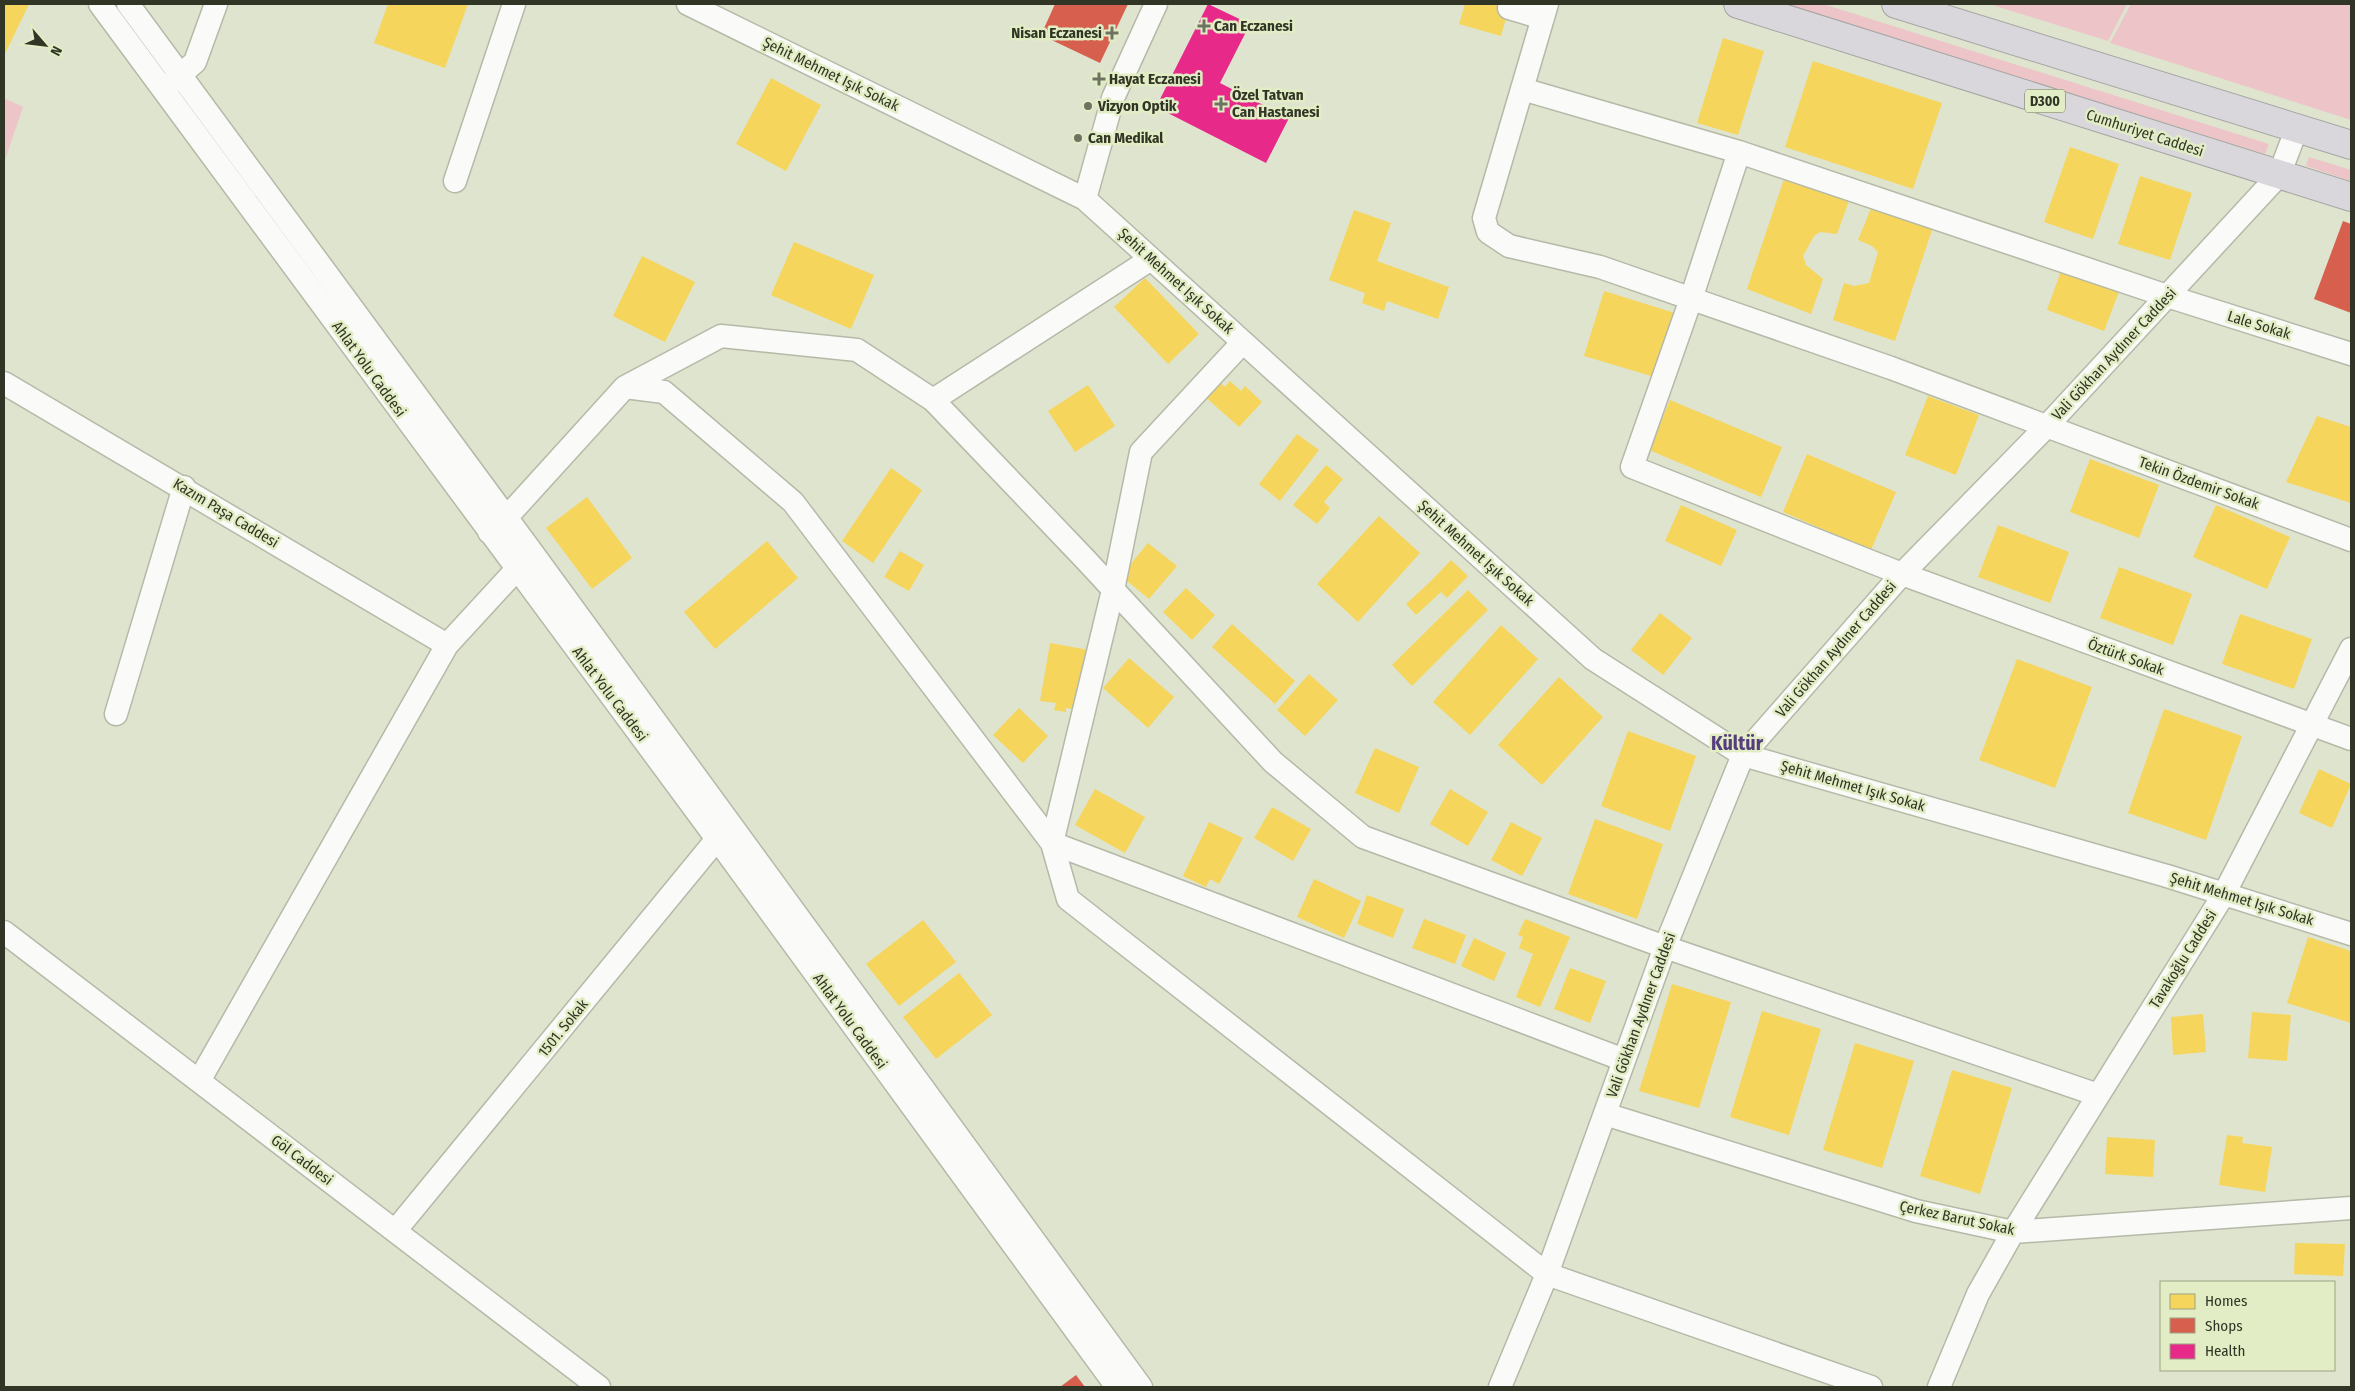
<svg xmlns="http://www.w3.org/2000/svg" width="2355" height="1391" viewBox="0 0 2355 1391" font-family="'Fira Sans Condensed',sans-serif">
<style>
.green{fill:#edc5c8}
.homes{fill:#f6d55c}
.shops{fill:#d6604d}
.health{fill:#e7298a}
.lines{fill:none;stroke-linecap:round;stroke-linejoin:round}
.minor-casing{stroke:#b5b9a8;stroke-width:25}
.highway-casing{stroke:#a5a5a3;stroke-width:30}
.minor{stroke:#fafbf8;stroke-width:22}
.highway{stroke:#d9d7dc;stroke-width:28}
.poi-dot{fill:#6e7260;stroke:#e2edc5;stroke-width:2}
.labels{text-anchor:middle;stroke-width:5;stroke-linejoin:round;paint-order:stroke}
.shield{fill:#e2edc5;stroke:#666c55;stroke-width:1}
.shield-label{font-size:14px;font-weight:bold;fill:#313525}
.poi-label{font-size:15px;font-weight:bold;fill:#313525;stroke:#e2edc5;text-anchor:start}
.street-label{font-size:15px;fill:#313525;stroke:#e2edc5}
.district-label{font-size:20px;font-weight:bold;fill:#553e7b;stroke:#e2edc5}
</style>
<rect width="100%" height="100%" fill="#dee4ce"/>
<path class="green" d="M1784,4h39l446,140 -4,10z
M1989,4h138l-19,37z
M2131,4h220v116l-241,-77z
M4,98l19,9 -19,56z
M2309,157l42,13v11l-45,-15z"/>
<path class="homes" d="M4,4h25l-25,52z
M388,4h80l-23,64 -71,-25z
M1465,4h45l-9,32 -42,-12z
M1723,38l41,13 -26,84 -41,-12z
M1813,61l129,42 -29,86 -128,-42z
M771,78l50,27 -35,66 -50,-27z
M2070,147l49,17 -26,75 -49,-17z
M1785,176l65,22 -13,36 -17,-2 -6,4 -11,20 3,9 17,14 -12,35 -64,-25z
M2140,176l52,17 -22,67 -52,-16z
M1872,206l61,21 -38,114 -62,-21 11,-37 10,3 15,-3 9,-31 -6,-6 -14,-6z
M1354,210l37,13 -14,38 72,26 -11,32 -51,-18 -3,10 -22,-8 3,-10 -36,-13z
M794,242l80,33 -23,54 -80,-34z
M642,256l53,26 -30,60 -52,-26z
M2062,268l58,21 -16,42 -57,-21z
M1145,278l54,56 -31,30 -54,-57z
M1604,291l74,23 -20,64 -74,-22z
M1216,379l9,8 5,-6 11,10 4,-5 17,16 -23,25 -37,-33z
M1088,385l27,41 -40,26 -27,-41z
M1928,396l51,19 -23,60 -51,-20z
M1670,400l112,47 -21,50 -112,-47z
M2317,416l34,11v76l-65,-21z
M1297,434l22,16 -39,51 -21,-17z
M1807,454l89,38 -25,58 -88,-38z
M2090,459l69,26 -20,53 -69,-26z
M1326,465l17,14 -19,23 6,6 -13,16 -24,-19z
M891,468l31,22 -49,73 -31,-22z
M587,497l45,61 -40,31 -46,-61z
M1681,505l56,25 -16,36 -56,-25z
M2216,505l74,32 -23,52 -74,-32z
M1379,516l41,37 -62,69 -41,-38z
M1998,525l71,27 -19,51 -72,-26z
M767,541l31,37 -83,71 -31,-37z
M1148,543l29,23 -28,33 -28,-23z
M900,551l24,14 -15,26 -25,-14z
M1451,560l17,16 -21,22 -6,-6 -25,23 -10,-11 25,-23z
M2119,567l73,27 -19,51 -73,-27z
M1186,588l29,27 -23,25 -29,-28z
M1468,590l20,20 -76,76 -20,-21z
M1660,613l32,25 -29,37 -32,-25z
M2240,614l72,25 -18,50 -72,-25z
M1232,624l63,57 -20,23 -63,-57z
M1501,625l37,34 -68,76 -37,-33z
M1050,643l39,7 -10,60 -13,-2v4l-12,-2 2,-7 -16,-2z
M1129,658l45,39 -26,31 -45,-40z
M2017,659l75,28 -37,101 -76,-28z
M1309,674l29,26 -33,36 -28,-26z
M1559,677l44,40 -61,68 -44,-40z
M1019,708l29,28 -25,27 -30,-28z
M2164,709l78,27 -36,104 -78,-27z
M1628,731l68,25 -26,75 -69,-25z
M1375,748l44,19 -20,46 -44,-20z
M2319,769l32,15 -19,44 -33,-15z
M1095,789l50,28 -20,36 -50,-28z
M1450,789l38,23 -20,34 -38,-22z
M1272,807l39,22 -18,32 -39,-23z
M1595,819l68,25 -26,75 -69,-25z
M1209,822l34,16 -24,46 -9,-5 -4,8 -23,-11z
M1511,822l31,16 -20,38 -31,-16z
M1314,879l47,22 -17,37 -47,-21z
M1367,895l37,14 -11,29 -36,-14z
M1424,919l42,16 -11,29 -43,-16z
M1525,919l45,18 -30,70 -24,-10 17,-43 -14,-6 4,-11 -5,-2z
M923,920l33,42 -57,44 -33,-42z
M2308,937l43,14v72l-64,-20z
M1474,938l32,15 -12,28 -33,-15z
M1570,968l36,13 -16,42 -36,-14z
M959,973l33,42 -56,44 -33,-42z
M1672,984l59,18 -32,106 -60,-17z
M1762,1011l59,18 -32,106 -59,-18z
M2252,1012l39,3 -4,46 -39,-3z
M2203,1014l3,38 -33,3 -2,-38z
M1855,1043l59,18 -32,107 -59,-18z
M1952,1070l60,18 -32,106 -60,-18z
M2227,1135l16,2 -1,6 30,4 -7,45 -46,-7z
M2107,1137l48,3 -2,37 -48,-3z
M2295,1243l50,1 -2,32 -49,-2z"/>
<path class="shops" d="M1055,4h73l-28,59 -59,-28z
M2343,221l8,3v89l-37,-14z
M1076,1375l9,12h-25z"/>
<path class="health" d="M1208,4l42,20 -30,59 69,35 -23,45 -110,-56z"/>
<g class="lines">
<g class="minor-casing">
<path id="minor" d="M100,4l617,835 400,548
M128,4l406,551 607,832
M688,4l397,195 508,460 150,96 424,121 184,58
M1547,4l-63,214 4,14 21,14 91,21 291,101 460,172
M1509,8l34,10
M169,85l26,-23 21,-58
M1522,89l217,63 428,144 184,58
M1739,152l-48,147 -59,168 270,107 449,165
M455,181l59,-177
M1085,199l28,-101 43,-94
M1243,342l-102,110 -28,138 -61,253 572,217
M4,383l443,262
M625,387l39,5 129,110 259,341 16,56 479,375 324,113
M933,400l218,-141
M489,532l17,-14 119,-131 96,-51 136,14 76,50 151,158 189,204 90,75 302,110 433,148
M116,714l68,-227
M4,932l595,455
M199,1081l248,-436 70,-76 11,-9
M1605,1114l311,97 97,21 338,-24
M395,1231l331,-403
M1500,1387l47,-113 118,-327 78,-192 159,-181 145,-148 232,-251 18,-47
M1939,1387l39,-93 35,-62 211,-338 127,-245"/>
</g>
<g class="highway-casing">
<path id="highway" d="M1738,4l613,193
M1896,4l455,141"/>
</g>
<use href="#minor" class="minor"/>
<use href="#highway" class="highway"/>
</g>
<g class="poi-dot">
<path d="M1201.5 18.5h5v5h5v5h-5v5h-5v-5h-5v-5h5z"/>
<path d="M1109.5 25.5h5v5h5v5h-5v5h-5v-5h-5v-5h5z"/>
<path d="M1096.5 71.5h5v5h5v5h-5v5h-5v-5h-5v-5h5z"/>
<path d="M1218.5 96.5h5v5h5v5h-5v5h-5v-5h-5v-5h5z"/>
<circle cx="1088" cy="106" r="5"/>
<circle cx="1078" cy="138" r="5"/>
</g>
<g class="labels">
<rect class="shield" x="2025" y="89.5" width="40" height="23" rx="4"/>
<g class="shield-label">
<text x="2045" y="106">D300</text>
</g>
<g class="poi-label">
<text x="1214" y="31">Can Eczanesi</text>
<text x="1102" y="38" text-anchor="end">Nisan Eczanesi</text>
<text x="1109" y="84">Hayat Eczanesi</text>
<text x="1232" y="100">Özel Tatvan<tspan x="1232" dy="17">Can Hastanesi</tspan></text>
<text x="1098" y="111">Vizyon Optik</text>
<text x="1088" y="143">Can Medikal</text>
</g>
<g class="street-label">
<text transform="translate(831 74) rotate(26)" y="5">Şehit Mehmet Işık Sokak</text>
<text transform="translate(2145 133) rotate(18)" y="5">Cumhuriyet Caddesi</text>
<text transform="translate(1176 281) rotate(42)" y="5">Şehit Mehmet Işık Sokak</text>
<text transform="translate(2259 325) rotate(17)" y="5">Lale Sokak</text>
<text transform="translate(2114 354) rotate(-47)" y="5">Vali Gökhan Aydıner Caddesi</text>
<text transform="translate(369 369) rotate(54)" y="5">Ahlat Yolu Caddesi</text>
<text transform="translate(2199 483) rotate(20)" y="5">Tekin Özdemir Sokak</text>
<text transform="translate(226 513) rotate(31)" y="5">Kazım Paşa Caddesi</text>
<text transform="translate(1476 553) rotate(42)" y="5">Şehit Mehmet Işık Sokak</text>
<text transform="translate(1836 649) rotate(-49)" y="5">Vali Gökhan Aydıner Caddesi</text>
<text transform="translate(2126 657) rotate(20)" y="5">Öztürk Sokak</text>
<text transform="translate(610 694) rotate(53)" y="5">Ahlat Yolu Caddesi</text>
<text transform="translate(1853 786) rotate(16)" y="5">Şehit Mehmet Işık Sokak</text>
<text transform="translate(2242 899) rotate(17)" y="5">Şehit Mehmet Işık Sokak</text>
<text transform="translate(2183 959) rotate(-58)" y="5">Tavakoğlu Caddesi</text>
<text transform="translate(1641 1015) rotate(-70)" y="5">Vali Gökhan Aydıner Caddesi</text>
<text transform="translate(850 1021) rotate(54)" y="5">Ahlat Yolu Caddesi</text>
<text transform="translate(563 1028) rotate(-51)" y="5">1501. Sokak</text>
<text transform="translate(302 1160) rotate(37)" y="5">Göl Caddesi</text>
<text transform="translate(1957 1218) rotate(12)" y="5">Çerkez Barut Sokak</text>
</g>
<g class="district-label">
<text x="1737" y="750">Kültür</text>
</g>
</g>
<rect width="2355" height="1391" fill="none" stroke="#313525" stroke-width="10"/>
<rect x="2160" y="1281" width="175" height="90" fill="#e2edc5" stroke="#9ba385"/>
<rect x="2170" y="1294" width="25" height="15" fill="#f6d55c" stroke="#9ba385"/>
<text x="2205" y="1306" font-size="15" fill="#313525">Homes</text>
<rect x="2170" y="1318" width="25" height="15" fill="#d6604d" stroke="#9ba385"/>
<text x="2205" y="1331" font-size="15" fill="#313525">Shops</text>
<rect x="2170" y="1344" width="25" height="15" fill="#e7298a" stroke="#9ba385"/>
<text x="2205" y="1356" font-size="15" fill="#313525">Health</text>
<g transform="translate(45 45) rotate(118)" stroke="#e2edc5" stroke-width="4" paint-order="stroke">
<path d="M0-4L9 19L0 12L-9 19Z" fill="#313525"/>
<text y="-8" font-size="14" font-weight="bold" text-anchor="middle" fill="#313525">N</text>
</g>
</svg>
